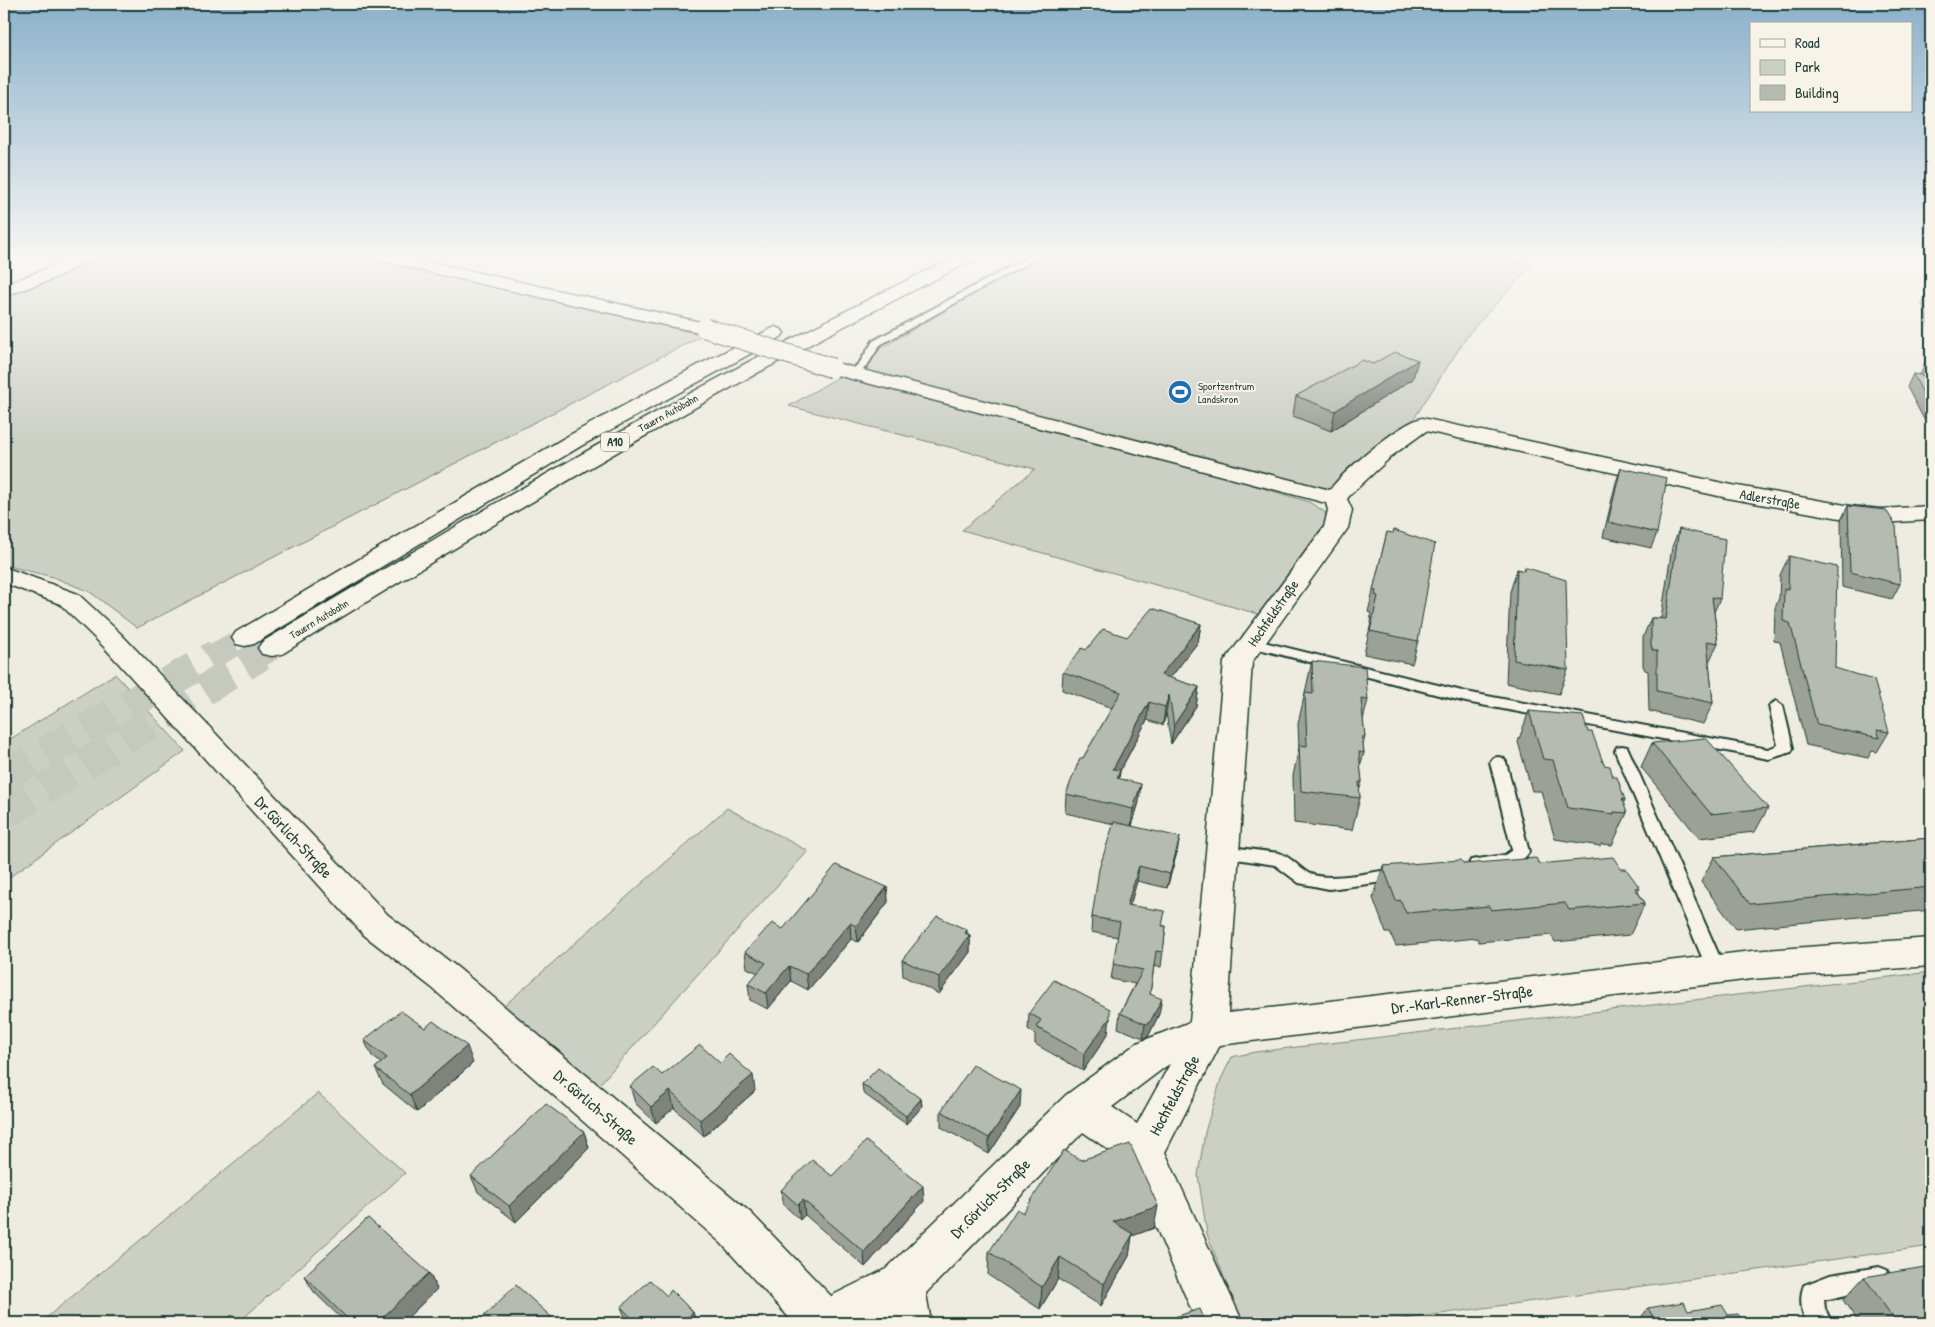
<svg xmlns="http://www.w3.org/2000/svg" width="1935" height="1327" viewBox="0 0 1935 1327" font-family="'Patrick Hand',sans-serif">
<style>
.green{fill:#cccfc4;stroke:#76867c}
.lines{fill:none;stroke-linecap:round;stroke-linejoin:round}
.motorway-tunnel-far1{stroke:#c5c9be;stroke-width:24;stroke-dasharray:24 12;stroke-linecap:butt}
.motorway-tunnel{stroke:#c5c9be;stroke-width:31;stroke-dasharray:31 16;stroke-linecap:butt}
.service-casing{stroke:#1f3d34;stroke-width:4}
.minor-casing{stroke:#1f3d34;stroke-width:3}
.motorway-casing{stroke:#1f3d34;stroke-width:3}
.service{fill:#f7f3e8;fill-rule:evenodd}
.minor{fill:#f7f3e8;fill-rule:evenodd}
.motorway{fill:#f7f3e8;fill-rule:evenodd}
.minor-bridge-casing{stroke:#1f3d34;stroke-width:21;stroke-linecap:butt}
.minor-bridge{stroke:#f7f3e8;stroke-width:19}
.wall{fill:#9ca197;stroke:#1f3d34}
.shaded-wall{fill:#7f837b;stroke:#1f3d34}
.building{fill:#b5bbb0;stroke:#1f3d34}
.labels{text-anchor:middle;stroke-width:4;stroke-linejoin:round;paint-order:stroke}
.far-poi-label{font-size:11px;fill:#1f3d34;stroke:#f7f3e8;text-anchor:start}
.far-street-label{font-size:11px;fill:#1f3d34;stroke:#f7f3e8}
.shield{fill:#f7f3e8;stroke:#60746a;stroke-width:1}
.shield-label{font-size:12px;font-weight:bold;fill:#1f3d34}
.street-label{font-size:14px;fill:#1f3d34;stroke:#f7f3e8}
.near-street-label{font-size:16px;fill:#1f3d34;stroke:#f7f3e8}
</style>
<rect width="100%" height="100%" fill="#eeece1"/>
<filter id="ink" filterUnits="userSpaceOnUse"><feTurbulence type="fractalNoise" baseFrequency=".02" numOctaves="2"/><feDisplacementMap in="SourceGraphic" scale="10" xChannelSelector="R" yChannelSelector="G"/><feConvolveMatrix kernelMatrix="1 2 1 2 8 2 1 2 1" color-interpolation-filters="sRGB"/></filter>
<g filter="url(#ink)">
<path class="green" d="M94,256h272l337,79 -566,293 -47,-36 -37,-15 -49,-12v-270z
M1050,256h440l42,9 -62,67 -57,88 -87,77 -454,-121 -5,-12 13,-15 111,-65z
M842,375l269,67 198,60 16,10 1,10 -68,92 -296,-84 73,-61 -246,-63z
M115,674l70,77 -181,130v-138z
M727,808l81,43 -211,236 -93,-81z
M1931,972v274l-556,77h-133l-35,-89 -9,-59 7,-43 16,-53 11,-22 23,-5z
M318,1093l87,80 -167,150h-198z"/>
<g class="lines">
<path class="motorway-tunnel-far1" d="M214,656l31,-18
M259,656l13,-8"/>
<path class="motorway-tunnel" d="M4,776l212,-121
M4,814l257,-159"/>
<g class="service-casing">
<path id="service" d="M1030,256h10l-160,89 -13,21 -11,10 -8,-2 12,-12 13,-21z
M1252,639l214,53 302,57 10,-4 -9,-39 7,-5 7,5 10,42 -2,4 -22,7 -303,-57 -219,-56 -2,-3 2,-3z
M1622,746l5,1 2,4 96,218 -3,5 -6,2 -6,-2 -3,-5 -92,-218 2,-4z
M1498,757l5,1 3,4 23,90c-9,16 -41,21 -58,16l-2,-4 2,-4 34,-5 7,-5 -22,-88 3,-4z
M1223,846l56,7c12,4 19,14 29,20 20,10 69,-2 91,-5l6,2 2,4 -2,4 -6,2 -70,9 -30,-6 -24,-18 -58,-9 -2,-4 2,-4z
M1879,1267l8,3 3,8 -3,8 -63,14 1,9 7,14h-25c-6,-11 -8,-26 -3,-38l26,-10z"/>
</g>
<g class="minor-casing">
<path id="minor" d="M73,256h21l-2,3 -39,20 -49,17v-11l37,-14z
M372,256h31l302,67 6,1 3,4 -3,4 -6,1 -41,-8 -284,-64z
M832,362l498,128c13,-19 70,-67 92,-72l310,67 119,21 30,3 50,-3v14l-50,3 -30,-3 -119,-21 -306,-68 -33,24 -43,40 -3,4 5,11 -4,18 -96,134 -24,351 524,-62 179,-13v28l-179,13 -532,66 -55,107 78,171h-46l-68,-159 -46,-32 -157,161 5,30h-46l-1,-5 -11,5h-79l-73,-80 -290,-256 -67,-52 -261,-289 -43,-42 -56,-21v-16l74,27 43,40 267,281 69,52 294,246 80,83 55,-27 180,-174 71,-52 53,-21 34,-360 100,-135 4,-17 -2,-7 -501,-131 -3,-4 3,-4zM1170,1064l-33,60 -25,-17 53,-40z"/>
</g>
<g class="motorway-casing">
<path id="motorway" d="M957,256h21l-2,3c-240,118 -468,255 -694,395l-10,2 -10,-2 -4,-6 4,-6c228,-137 455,-271 695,-386z
M775,327l6,2 3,4 -3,4 -200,109 -327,198 -9,2 -9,-2 -4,-6 4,-6 330,-195 134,-73z"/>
</g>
<use href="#service" class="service"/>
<use href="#minor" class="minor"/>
<use href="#motorway" class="motorway"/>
<g class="minor-bridge-casing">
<path id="minor-bridge" d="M705,328l127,40"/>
</g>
<use href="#minor-bridge" class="minor-bridge"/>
</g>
<path class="wall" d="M1931,291v43l-9,-30 5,-11z
M1931,344v86l-2,-1 -22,-42 6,-13 7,1 4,-9 2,-11z
M1413,379l-82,52 -38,-15 3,-20z
M1621,468l36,65 -6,15 -48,-11 13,-55z
M1848,506l52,78 -8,15 -50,-12 -1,-67z
M1679,529l41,70 -6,13 4,31 -9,19 4,41 -10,21 -54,-13 -1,-40 -3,-1 -2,-4v-29l8,-19h10l11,-71z
M1387,532l31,109 -6,23 -48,-10 8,-36h-2l1,-5 -3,-1z
M1789,556l46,112 54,64 -12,20 -5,-1 -4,7 -62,-13 -26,-103 -6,-1 1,-33 4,-10 1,-23z
M1524,567l44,103 -9,24 -53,-11 4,-91 7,-23 6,2z
M1201,624l-3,18 -28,36 29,9 -3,19 -25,38 -5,-31 -3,12 -16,-5 -27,51 -1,8 20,23 -7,24 45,26 -10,36 -30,-7 -7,24 32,21h4l-5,41 -7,-1 -4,28 9,20 -11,23 -5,1 -25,-10 2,-15 15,-29 -24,-5 7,-42 -27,-5 1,-15 22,-93 -49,-11 1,-19 17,-36 29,-50 -50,-18 1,-18 23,-22 41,-13z
M1312,661l56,39 -5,20 2,17 -2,8 1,8 -4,13 2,16 -3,9 1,7 -8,32 -58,-7 -1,-47 6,-29 -1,-23z
M1529,711l59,21 16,33 21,35 -2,4 4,9 -15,32 -11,-1 -1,2 -45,-7 -14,-48h-9l-14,-49z
M1652,743l116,65 -13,24 -56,6 -58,-71z
M1931,838v72l-195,19 -35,-47 13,-25z
M1464,864h75l82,5 19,19 -2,4 7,11 -15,32 -75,7 -4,-7 -72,7 -2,-4 -81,8 -6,-13h-4l-13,-35 10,-32z
M887,887l1,15 -30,40 -7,-3 -43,51 -17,-9 -23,28 -18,-9 -2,-16 10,-11 -11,-5 -2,-16 38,-23z
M967,933l3,2v17l-31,42 -36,-18 -1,-16z
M1029,1013l79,21 -25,37 -48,-27v-10l-7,-5z
M425,1028l48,35 -56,49 -34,-28 -8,-16 6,-5 -9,-7 -8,-16z
M720,1063l35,28 -51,45 -30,-28 -18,15 -21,-20 -5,-17 32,-11z
M862,1084l59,15 1,8 -16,17 -43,-31z
M1020,1107l-31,47 -48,-27v-16z
M584,1132l5,16 -73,74 -38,-30 -7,-16z
M832,1176l92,25 -59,66 -60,-52 -5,5 -16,-15 -3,-15z
M1023,1213l131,15 -22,8 -3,20 -28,50 -43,-27 -18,30 -52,-34 1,-23z
M429,1273l8,16 -35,34h-56l-32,-31 -10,-16z
M1864,1277l67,46h-72l-16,-23z
M667,1296l26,16 3,11h-68l-1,-1 -6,-15z
M1648,1308l80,7 16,8h-121l1,-2 16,-2z"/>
<path class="shaded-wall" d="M1418,360l-5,19 -82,52 4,-20z
M1201,624l-3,18 -39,51 2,-18z
M1199,687l-3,19 -25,38 3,-19z
M1169,695l-3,18 -3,12 2,-18z
M1149,702l-2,18 -27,51 -2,18 -5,-20z
M1141,784l-2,18 -8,25 2,-18z
M1180,837l-3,15 -10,36 3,-14z
M1139,866l-2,15 -11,39 1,-15z
M887,887l1,15 -30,40 -2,-16z
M850,923l1,16 -43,51 -2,-16z
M967,930v10l3,-5v17l-31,42v-17l26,-44z
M789,966l2,15 -23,28 -2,-16z
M1162,999l-3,15 -11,23 -5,1 2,-14z
M1110,1018l-2,16 -25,37 1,-17z
M467,1046l6,17 -56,49 -7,-17z
M753,1075l2,16 -51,45 -4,-16z
M1021,1090l-1,17 -31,47v-16z
M670,1091l4,17 -18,15 -5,-16z
M921,1099l1,8 -16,17v-8z
M584,1132l5,16 -73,74 -7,-16z
M923,1186l1,15 -59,66 -1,-15z
M803,1200l2,15 -5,5 -2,-15z
M1158,1206l-4,22 -22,8 -3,20 -28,50 12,-84z
M1060,1257l-2,22 -18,30 2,-22z
M429,1273l8,16 -35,34h-25z
M693,1312l3,11h-14z"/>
<path class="building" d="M1931,291v14l-4,-12z
M1931,347v62l-18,-35 14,2 -2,-12 4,1z
M1394,352l24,8 -83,51 -39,-15 66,-36 11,4z
M1621,468l46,10 -10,55 -49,-11z
M1848,506l38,4 10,16 4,58 -50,-12z
M1679,529l46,10 -5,60 -8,-2 6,46 -11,-2 6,62 -56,-12v-40h-4l-2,-5v-28l15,1z
M1394,530l41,14 -17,97 -48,-10 8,-35 -3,-1 1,-4 -3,-1 14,-58 6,1z
M1789,556l48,11 -2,101 39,12 15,52 -12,-2 3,8 -63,-13 -27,-102 -7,-2 1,-32 4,1z
M1524,567l42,13 2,90 -54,-10 3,-91 7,2z
M1152,608l49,16 -40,51 38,12 -25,38 -5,-30 -4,12 -16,-5 -36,67 7,1 -3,8 24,6 -8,25 -67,-15 14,-36h3l38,-66 -58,-20 19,-24 4,2 17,-21 24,8z
M1312,661l53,6 3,33 -7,-1 4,38h-3l2,16 -5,-1 3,30h-3l1,16 -59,-7 -2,-46 8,1 -2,-53 8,1z
M1529,711l54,5 5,16h4l12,33 6,1 3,11h4l8,23 -3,-1 5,14 -13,-1v2l-46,-6 -15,-48 -10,-1z
M1706,738l62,70 -57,6 -59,-71z
M1114,822l66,15 -10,37 -31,-8 -12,39 38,6 -3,15h4l-3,26 -7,-1 -6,43 12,5 -12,23 -5,2 -25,-11 23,-43 -30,-6 7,-42 -28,-5 7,-48z
M1931,838v49l-181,17 -36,-47z
M1613,857l8,12h5l14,19h-5l10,15 -76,7 -4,-7 -74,7 -2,-4 -83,7 -6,-13 -4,1 -13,-35 78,-6 3,4 72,-6 3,6z
M836,865l51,22 -31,39 -6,-3 -44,51 -17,-8 -23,27 -18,-9 18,-21 -21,-11 27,-29 11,6z
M937,916l30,14 -2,3 5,2 -31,42 -37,-17z
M1054,980l56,29v9l-26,36 -48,-27 5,-7 -12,-7z
M401,1011l24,17 8,-7 34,25 -57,49 -35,-27 12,-10 -23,-18z
M700,1045l20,18 9,-9 24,21 -53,45 -30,-29 -19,16 -21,-21 23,-19 9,8z
M973,1065l48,25 -32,48 -48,-27z
M878,1068l43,31 -15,17 -44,-32z
M546,1104l38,28 -75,74 -38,-30z
M866,1141l57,45 -59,66 -61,-52 -5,5 -17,-15 31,-30 20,16z
M1130,1144l28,62 -45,16 20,12 -29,50 -44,-27 -18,30 -53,-35 28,-43 6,4 41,-63 17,10z
M368,1218l61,55 -52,50h-25l-48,-47z
M1931,1266v57h-34l-33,-46z
M650,1280l17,16 4,-6 22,22 -11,11h-45l-16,-16z
M516,1285l42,38h-81z
M1684,1302l4,9 34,-6 6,10 10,-1 6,9h-119l-1,-2 29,-4 -5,-9z
M1200,1309l6,14h-51z
M232,1315l8,8h-17z"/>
</g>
<linearGradient id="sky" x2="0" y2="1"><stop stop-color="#8bb0cb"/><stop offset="0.58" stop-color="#f7f6f2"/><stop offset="1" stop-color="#f7f6f2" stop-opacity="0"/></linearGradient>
<rect width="1935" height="442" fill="url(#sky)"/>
<defs>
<g id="stadium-disc" transform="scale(1.25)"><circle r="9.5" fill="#1f6fb2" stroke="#f7f3e8"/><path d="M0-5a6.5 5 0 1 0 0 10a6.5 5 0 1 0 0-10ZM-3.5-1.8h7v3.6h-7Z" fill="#fff"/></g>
</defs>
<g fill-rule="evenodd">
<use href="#stadium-disc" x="1180" y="392"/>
</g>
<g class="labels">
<g class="far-poi-label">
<text x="1198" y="390">Sportzentrum<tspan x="1198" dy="13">Landskron</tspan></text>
</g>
<g class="far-street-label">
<text transform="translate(668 413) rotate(-29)" y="4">Tauern Autobahn</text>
<text transform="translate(319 619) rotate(-31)" y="4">Tauern Autobahn</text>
</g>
<rect class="shield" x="601" y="432.5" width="28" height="19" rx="4"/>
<g class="shield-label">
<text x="615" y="446">A10</text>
</g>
<g class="street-label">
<text transform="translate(1770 499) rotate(10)" y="5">Adlerstraße</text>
<text transform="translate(1273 613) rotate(-55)" y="5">Hochfeldstraße</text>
</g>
<g class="near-street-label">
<text transform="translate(294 837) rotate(47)" y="6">Dr.Görlich-Straße</text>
<text transform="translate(1462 999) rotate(-7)" y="6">Dr.-Karl-Renner-Straße</text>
<text transform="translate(1174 1095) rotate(-62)" y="6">Hochfeldstraße</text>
<text transform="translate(596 1107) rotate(41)" y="6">Dr.Görlich-Straße</text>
<text transform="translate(990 1198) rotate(-45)" y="6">Dr.Görlich-Straße</text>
</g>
</g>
<rect width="1935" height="1327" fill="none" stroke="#f7f3e8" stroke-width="20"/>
<rect x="10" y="10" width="1915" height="1307" fill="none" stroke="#1f3d34" stroke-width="2" filter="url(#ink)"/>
<rect x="1750" y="22" width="162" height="90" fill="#f7f3e8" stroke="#a1aaa0"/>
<rect x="1760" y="39" width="25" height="8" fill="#f7f3e8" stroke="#a1aaa0"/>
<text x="1795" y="48" font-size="15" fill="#1f3d34">Road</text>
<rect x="1760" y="60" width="25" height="15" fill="#cccfc4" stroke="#a1aaa0"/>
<text x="1795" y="72" font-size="15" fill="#1f3d34">Park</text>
<rect x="1760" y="85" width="25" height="15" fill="#b5bbb0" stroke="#a1aaa0"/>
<text x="1795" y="98" font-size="15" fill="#1f3d34">Building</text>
</svg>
